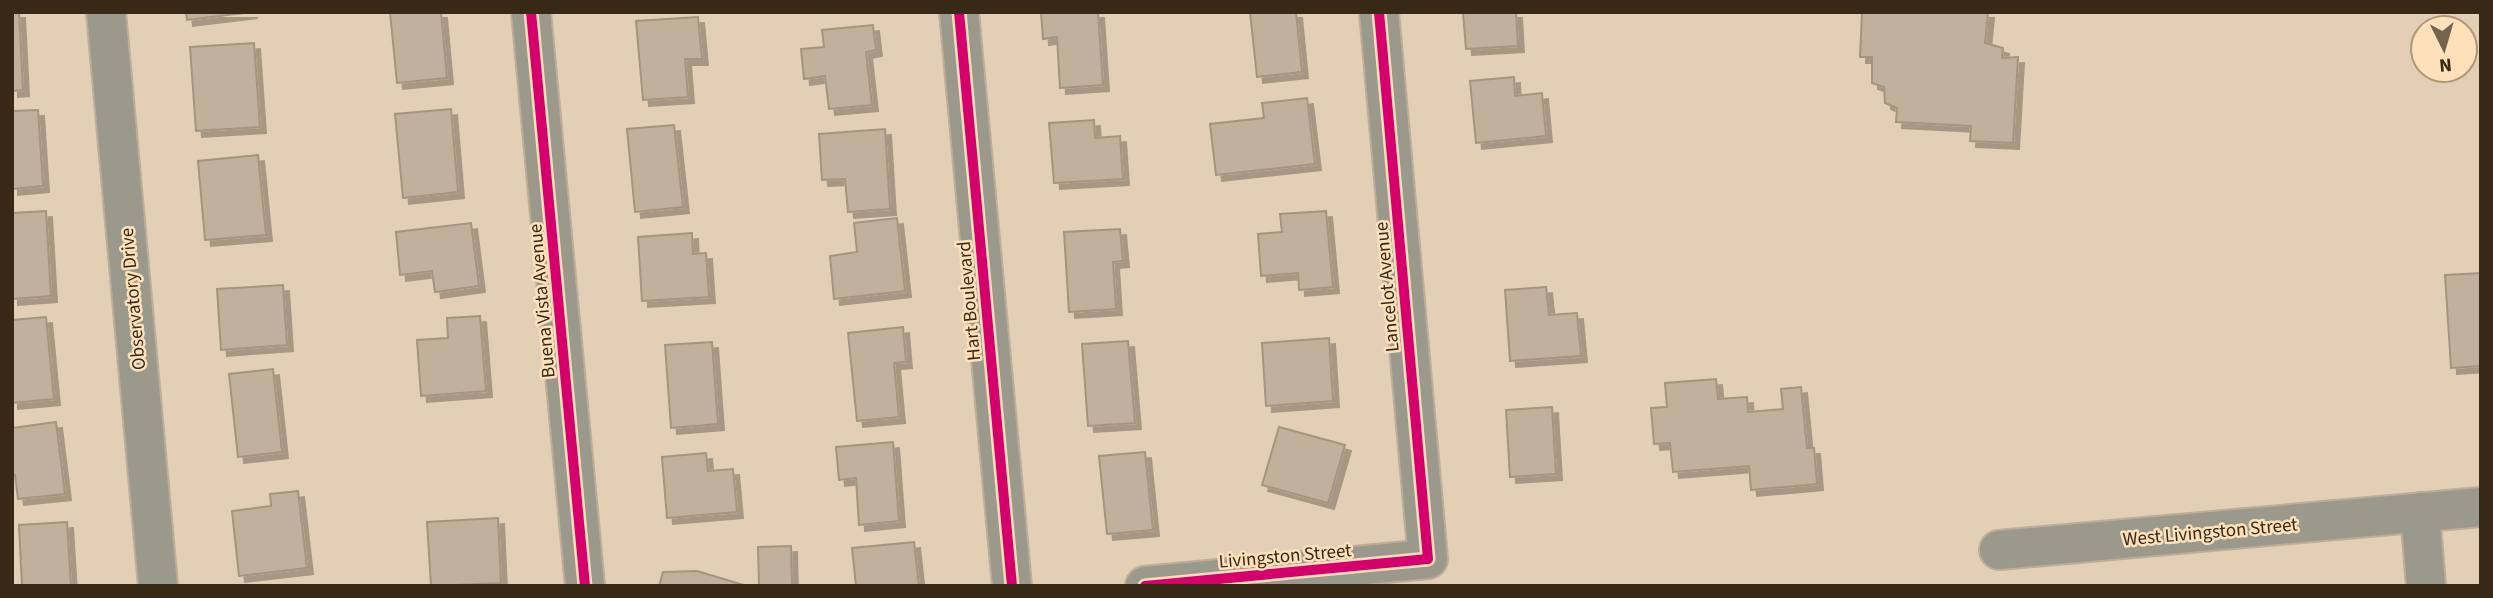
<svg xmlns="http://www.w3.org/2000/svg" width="2493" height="598" viewBox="0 0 2493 598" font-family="'Source Sans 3',sans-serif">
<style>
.building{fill:#c0b19c;stroke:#a49580;stroke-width:2;filter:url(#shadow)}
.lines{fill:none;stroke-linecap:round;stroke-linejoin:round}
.minor-casing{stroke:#bead98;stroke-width:42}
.minor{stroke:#9b998c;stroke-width:38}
.cycleway-casing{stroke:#fee0ba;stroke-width:15}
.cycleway{stroke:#d6006c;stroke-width:10}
.labels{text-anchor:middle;stroke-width:5;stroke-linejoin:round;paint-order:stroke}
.street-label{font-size:19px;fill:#382916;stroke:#fee0ba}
</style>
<defs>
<filter id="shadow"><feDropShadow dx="6" dy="6" stdDeviation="0" flood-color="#0004"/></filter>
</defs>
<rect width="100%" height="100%" fill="#e3cfb5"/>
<path class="building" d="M12,12h7l4,78 -11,1z
M186,12h66l-65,8z
M390,12h51l6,66 -50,5z
M1041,12h57l5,73 -43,3 -3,-51 -14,2z
M1250,12h46l6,60 -45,5z
M1463,12h53l2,34 -52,3z
M1862,12h126l-3,31 18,5 -1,10 16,-1 -5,86 -43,-2 1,-15 -75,-4 1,-14 -12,-5 -1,-16 -12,-4v-26h-12z
M698,17l4,42h-17l3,38 -45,3 -7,-79z
M873,25l3,25 -10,2 6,53 -43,4 -4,-33 -21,3 -3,-30 23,-2 -2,-17z
M254,43l6,84 -64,4 -6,-84z
M1514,77l1,19 27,-3 4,43 -70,7 -6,-62z
M1307,98l8,66 -99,11 -6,-51 54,-6 -2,-15z
M451,109l7,83 -55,6 -8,-84z
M38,110l5,76 -31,3v-78z
M1094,120l1,18 25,-2 3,43 -69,4 -5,-60z
M674,125l9,82 -48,5 -8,-83z
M885,129l5,80 -42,3 -3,-33 -23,1 -3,-46z
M258,155l8,80 -61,5 -7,-79z
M46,211l5,85 -39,3v-86z
M1326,211l7,76 -34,3 -1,-17 -37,3 -3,-42 24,-2 -2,-18z
M897,218l8,73 -71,8 -4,-43 27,-4 -3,-29z
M471,223l8,63 -44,6 -3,-21 -32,4 -4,-43z
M1120,229l3,32 -10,1 3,47 -47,3 -5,-80z
M692,233l1,21 13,-1 3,44 -67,4 -4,-64z
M2481,273v93l-30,2 -6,-93z
M283,285l4,60 -66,5 -4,-61z
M1546,287l3,28 28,-2 4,43 -71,5 -5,-71z
M480,316l6,75 -65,5 -4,-56 31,-2 -1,-20z
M46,317l8,82 -42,4v-83z
M903,327l3,35 -12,1 5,54 -42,4 -9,-88z
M1329,338l4,63 -67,5 -4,-63z
M1128,341l7,82 -47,3 -6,-82z
M712,342l6,82 -47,4 -6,-83z
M273,369l9,83 -44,5 -9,-83z
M1716,379l2,20 29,-2 1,15 35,-3 -2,-20 20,-2 6,61h7l3,36 -66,6 -2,-24 -76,6 -3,-29 -16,1 -3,-36 16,-1 -2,-24z
M1552,407l4,67 -46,3 -4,-67z
M56,422l9,72 -47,5 -3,-24h-3v-47z
M1279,427l66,18 -17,58 -66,-18z
M893,442l6,79 -40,4 -3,-47 -17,2 -3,-33z
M1145,452l8,78 -46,4 -8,-78z
M706,453l2,18 25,-2 4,43 -70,6 -5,-61z
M298,491l9,77 -68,8 -7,-65 39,-5 -1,-12z
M498,518l3,65 -70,3 -4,-64z
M67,522l4,64h-49l-3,-61z
M914,542l5,44h-63l-4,-38z
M791,546l1,40h-33l-1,-39z
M697,571l50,15h-88l4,-14z"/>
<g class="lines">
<g class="minor-casing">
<path id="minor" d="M106,12l52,574
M531,12l54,574
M959,12l53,574
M2420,512l6,74
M1999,550l482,-43
M1145,586l283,-27 -49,-547"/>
</g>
<use href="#minor" class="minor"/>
<g class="cycleway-casing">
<path id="cycleway" d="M531,12l54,574
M959,12l53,574
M1145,586l283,-27 -49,-547"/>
</g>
<use href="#cycleway" class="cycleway"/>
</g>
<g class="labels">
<g class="street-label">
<text transform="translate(1386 287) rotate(-95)" y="7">Lancelot Avenue</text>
<text transform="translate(132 299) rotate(-95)" y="7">Observatory Drive</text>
<text transform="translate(541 301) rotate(-95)" y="7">Buena Vista Avenue</text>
<text transform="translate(968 301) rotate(-95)" y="7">Hart Boulevard</text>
<text transform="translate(2210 531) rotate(-5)" y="7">West Livingston Street</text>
<text transform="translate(1285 555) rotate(-5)" y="7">Livingston Street</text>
</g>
</g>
<rect width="2493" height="598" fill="none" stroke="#382916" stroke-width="28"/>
<g transform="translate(2444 49) rotate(175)"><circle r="33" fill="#fee0ba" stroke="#af9778" stroke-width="2"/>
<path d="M0-5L12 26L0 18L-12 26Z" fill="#74634e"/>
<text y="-10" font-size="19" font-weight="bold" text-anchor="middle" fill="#382916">N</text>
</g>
</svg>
